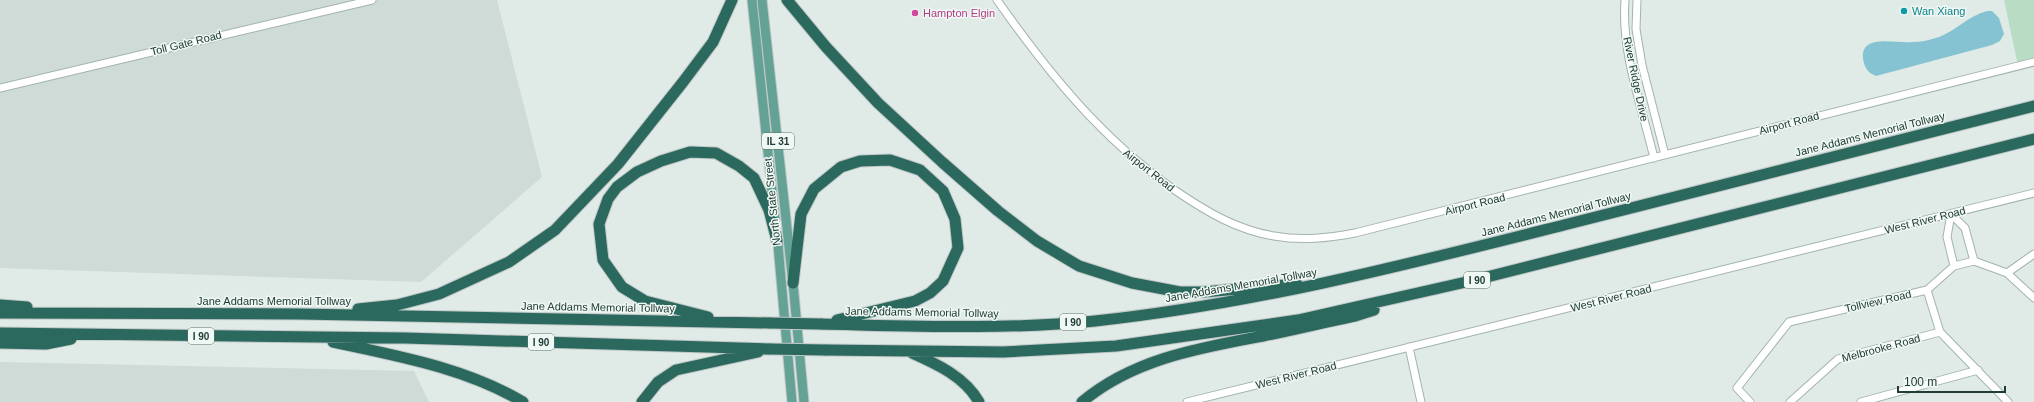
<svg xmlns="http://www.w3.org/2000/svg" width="2034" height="402" viewBox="0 0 2034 402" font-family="Arial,sans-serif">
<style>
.built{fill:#cedbd6}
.green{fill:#b8ddc4}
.water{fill:#86c3d2}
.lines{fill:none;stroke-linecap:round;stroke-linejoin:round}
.minor-casing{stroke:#a3b3ae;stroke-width:9}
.major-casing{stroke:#c1c8c7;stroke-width:11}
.highway-casing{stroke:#c1c8c7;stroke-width:13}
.minor{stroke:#fff;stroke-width:7}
.major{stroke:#63a295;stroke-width:9}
.highway{stroke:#2b695f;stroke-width:11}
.highway-bridge-casing{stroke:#c1c8c7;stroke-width:13;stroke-linecap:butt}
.highway-bridge{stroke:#2b695f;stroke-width:11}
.culture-dot{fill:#0f9aa8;stroke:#f0f8f4;stroke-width:1.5}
.hotel-dot{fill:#d1479c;stroke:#f0f8f4;stroke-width:1.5}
.labels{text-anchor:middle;stroke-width:3;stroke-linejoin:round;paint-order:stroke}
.shield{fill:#f0f8f4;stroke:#5e746f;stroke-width:1}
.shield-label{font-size:10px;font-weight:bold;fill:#203c36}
.culture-label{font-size:11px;fill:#0d838f;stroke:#f0f8f4;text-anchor:start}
.hotel-label{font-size:11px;fill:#b23c85;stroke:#f0f8f4;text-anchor:start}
.street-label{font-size:11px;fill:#203c36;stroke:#f0f8f4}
</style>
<rect width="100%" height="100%" fill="#e0ebe7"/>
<path class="built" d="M0,0h497l45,177 -121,105 -421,-14z
M0,362l414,9 15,31h-429z"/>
<path class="green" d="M2004,0h30v62l-16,4z"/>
<path class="water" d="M1987,11h5l7,7 5,16 -4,7 -8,4 -116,31c-7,-3 -10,-6 -12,-13 -8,-31 32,-19 48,-21 9,0 18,-2 27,-5 18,-7 29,-21 48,-26z"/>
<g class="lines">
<g class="minor-casing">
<path id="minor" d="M997,0c52,74 105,139 179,191 31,21 61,39 98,45 28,5 54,2 81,-3l679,-171
M1625,0c-4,53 17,107 29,158
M1637,0l-1,29 6,36 23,90
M0,88l372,-88
M1951,214l-4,23 7,29
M1951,214l14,14 9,33
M2007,273l27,25
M1927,290l13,42 68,70
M1409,347l12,55
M1187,402l847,-209
M1750,402l-13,-14 52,-66 138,-32 27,-24 20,-5 33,12 27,-19
M1790,402l48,-43 102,-27
M1861,402l117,-32"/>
</g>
<g class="major-casing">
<path id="major" d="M752,0l23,219
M762,0l31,283 11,119
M777,234l15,168"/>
</g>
<g class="highway-casing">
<path id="highway" d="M787,0l39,47 52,56 64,59 56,49 39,30 42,25 53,17 48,9h23l94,-8
M793,283l8,-69 13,-25 27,-22 19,-6 30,-1 30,10 23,21 12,28 3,29 -15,33 -13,12 -15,8 -78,19
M0,305l27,2
M358,309l39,-4 42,-11 70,-32 46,-32 63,-66 65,-82 30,-40 19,-42
M0,313l300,1 470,9
M708,317l-63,-16 -23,-14 -19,-27 -4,-36 9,-25 9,-12 20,-15 24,-11 29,-9 26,1 23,13 15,12 15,32 8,31
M821,324c92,2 183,6 274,-3 159,-17 314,-57 469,-96 156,-40 313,-79 470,-119
M0,333l405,5 365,11
M333,342c65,14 133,26 190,60
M0,343l46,1 25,-5
M825,350l178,2 113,-6 182,-26 177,-40 559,-141
M912,353c25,11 53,24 67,49
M642,402l16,-20 18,-12 82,-18
M1082,402c51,-43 117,-54 181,-66 31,-6 62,-14 92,-20l19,-6"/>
</g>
<use href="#minor" class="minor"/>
<use href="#major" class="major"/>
<use href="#highway" class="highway"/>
<g class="highway-bridge-casing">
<path id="highway-bridge" d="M770,323l51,1
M770,349l55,1"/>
</g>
<use href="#highway-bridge" class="highway-bridge"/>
</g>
<circle class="culture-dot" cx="1904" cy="11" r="4"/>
<circle class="hotel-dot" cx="915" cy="13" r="4"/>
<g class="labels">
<g class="shield">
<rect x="762" y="133" width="32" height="16" rx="3"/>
<rect x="1464" y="272" width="26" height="16" rx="3"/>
<rect x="1060" y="314" width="26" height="16" rx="3"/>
<rect x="188" y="328" width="26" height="16" rx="3"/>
<rect x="528" y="334" width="26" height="16" rx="3"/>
</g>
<g class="shield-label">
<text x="778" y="145">IL 31</text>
<text x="1477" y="284">I 90</text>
<text x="1073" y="326">I 90</text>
<text x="201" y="340">I 90</text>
<text x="541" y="346">I 90</text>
</g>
<g class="culture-label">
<text x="1912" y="15">Wan Xiang</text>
</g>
<g class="hotel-label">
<text x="923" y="17">Hampton Elgin</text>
</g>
<g class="street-label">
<text transform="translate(186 43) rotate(-14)" y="4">Toll Gate Road</text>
<text transform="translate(1636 79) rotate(78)" y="4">River Ridge Drive</text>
<text transform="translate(1789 123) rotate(-15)" y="4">Airport Road</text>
<text transform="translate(1870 134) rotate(-14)" y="4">Jane Addams Memorial Tollway</text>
<text transform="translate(1149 170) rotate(38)" y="4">Airport Road</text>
<text transform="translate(772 202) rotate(-96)" y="4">North State Street</text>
<text transform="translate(1475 204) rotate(-14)" y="4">Airport Road</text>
<text transform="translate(1556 214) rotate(-14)" y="4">Jane Addams Memorial Tollway</text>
<text transform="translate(1925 220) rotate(-14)" y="4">West River Road</text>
<text transform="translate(1241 285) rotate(-10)" y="4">Jane Addams Memorial Tollway</text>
<text transform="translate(1611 298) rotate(-14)" y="4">West River Road</text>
<text x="274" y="305">Jane Addams Memorial Tollway</text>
<text transform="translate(1878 301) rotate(-13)" y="4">Tollview Road</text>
<text transform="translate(598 307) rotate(1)" y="4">Jane Addams Memorial Tollway</text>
<text transform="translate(922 312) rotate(1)" y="4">Jane Addams Memorial Tollway</text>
<text transform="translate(1881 348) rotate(-15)" y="4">Melbrooke Road</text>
<text transform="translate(1296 375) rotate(-14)" y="4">West River Road</text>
</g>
</g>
<path d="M1898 386v6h107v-6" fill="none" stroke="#203c36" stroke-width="2"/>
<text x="1904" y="386" font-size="12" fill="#203c36" stroke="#f0f8f4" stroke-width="3" paint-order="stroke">100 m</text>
</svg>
